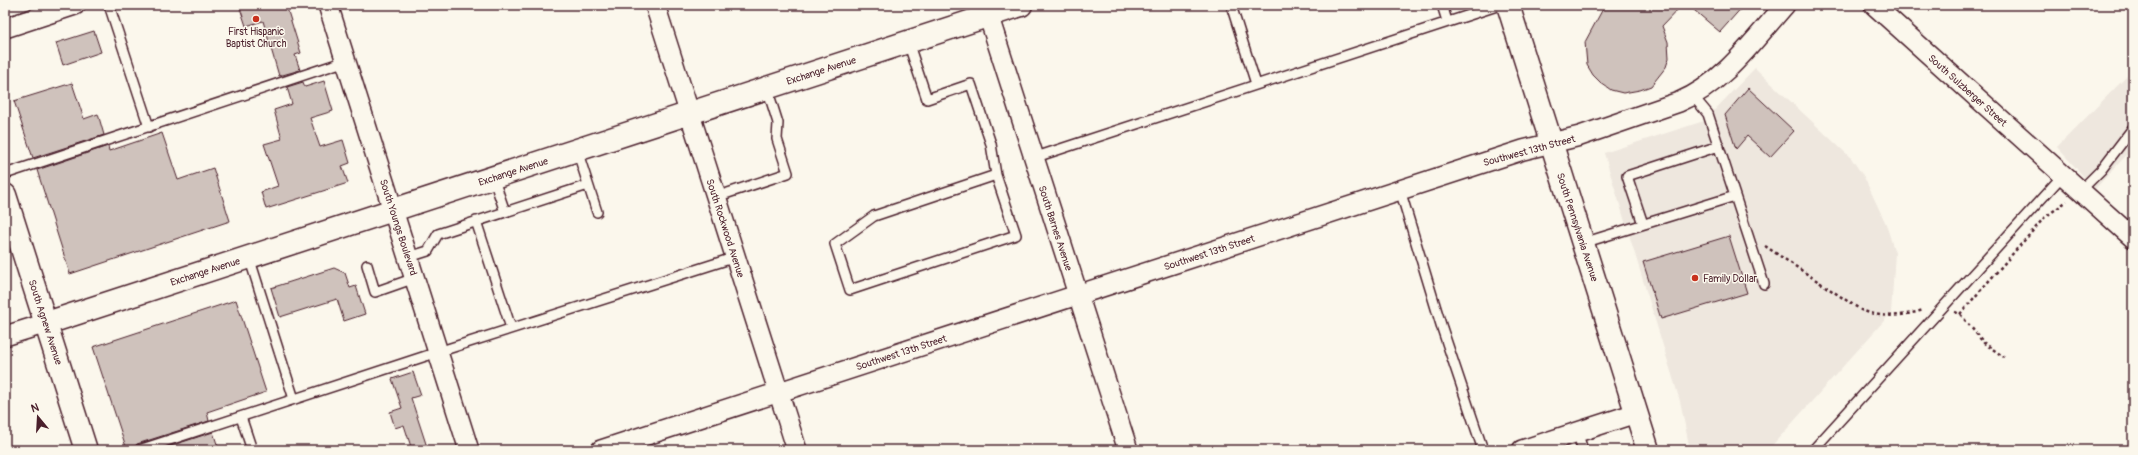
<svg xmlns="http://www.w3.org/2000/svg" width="2138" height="455" viewBox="0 0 2138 455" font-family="Pangolin,sans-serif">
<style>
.built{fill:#eee7de}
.building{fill:#cfc2bc;stroke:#4a1f2b}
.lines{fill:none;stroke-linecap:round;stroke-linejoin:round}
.service-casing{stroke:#4a1f2b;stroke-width:12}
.minor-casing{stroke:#4a1f2b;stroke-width:22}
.secondary-casing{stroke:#4a1f2b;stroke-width:25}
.path{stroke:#4a1f2b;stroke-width:2.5;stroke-dasharray:3 3;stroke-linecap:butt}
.service{stroke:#fbf7ec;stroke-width:9}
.minor{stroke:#fbf7ec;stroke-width:19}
.secondary{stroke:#fbf7ec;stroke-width:22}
.poi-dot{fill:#c8321e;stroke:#fbf7ec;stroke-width:1.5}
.labels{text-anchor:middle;stroke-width:3;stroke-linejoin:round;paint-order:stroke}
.poi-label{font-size:10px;fill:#4a1f2b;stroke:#fbf7ec}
.street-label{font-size:10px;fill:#4a1f2b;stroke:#fbf7ec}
</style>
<rect width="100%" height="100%" fill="#fbf7ec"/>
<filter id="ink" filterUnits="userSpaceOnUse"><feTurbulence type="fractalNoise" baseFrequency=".025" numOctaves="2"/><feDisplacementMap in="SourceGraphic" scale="8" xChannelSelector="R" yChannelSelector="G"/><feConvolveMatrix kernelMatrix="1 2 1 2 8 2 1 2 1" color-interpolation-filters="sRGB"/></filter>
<g filter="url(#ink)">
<path class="built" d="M1755,68l96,90 13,19 22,47 9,29 -4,60 -123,137h-78l-10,-49 -76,-248 100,-32z
M2133,70v78l-38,41 -38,-42z"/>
<path class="building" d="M239,5h47l15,48 -6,2 5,15 -21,6 -16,-55 -17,5z
M1605,5h77l-20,21 6,16 1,16 -3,9 -15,19 -11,4 -17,3 -12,-3 -10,-7 -8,-8 -6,-10 -2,-23z
M1688,5h56l-24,27z
M94,31l7,21 -38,13 -7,-22z
M324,81l9,30 -23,7 10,29 23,-7 7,23 -8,3 6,17 -82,26 -5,-17 17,-6 -14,-42 18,-5 -8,-29 18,-6 -5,-17 16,-5 2,5z
M72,83l12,36 14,-5 6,21 -71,23 -19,-57z
M1748,88l46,43 -24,26 -23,-21 -11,13 -11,-34z
M162,133l16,47 35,-12 17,53 -160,53 -33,-104 71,-24 1,5z
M1729,236l18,57 -86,26 -18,-57z
M334,268l11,5 5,15 6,-2 9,28 -21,7 -7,-22 -57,18 -9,-29z
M236,300l30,92 -59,20 2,9 -72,23 -4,6h-6l-34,-103z
M413,372l8,23 -10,3 17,52h-16l-8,-25 -9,3 -5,-16 12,-4 -10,-29z
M213,432l6,18h-61z"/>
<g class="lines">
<g class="service-casing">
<path id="service" d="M109,5l40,122
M1231,5l25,79
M1442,5l5,16
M908,42l19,57 44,-15 20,60 5,31 20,60 -166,55 -15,-46 39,-28 122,-41
M1693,96l15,18 56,170
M577,150l20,62
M1033,158l467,-153
M5,174l341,-113
M493,177l12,35
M1400,190l42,138 41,122
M2080,191l21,-21 32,-42
M716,197l72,-24 -11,-34 1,-16 -11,-35
M476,221l35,107
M1643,224l-16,-48 92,-30
M1583,243l152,-47
M249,257l45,142
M409,257l19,-6 10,-17 150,-49
M367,265l8,27 40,-14
M241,417l11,33
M1577,432l6,18
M139,450l299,-98 298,-95
M1813,450l250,-275"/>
</g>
<g class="minor-casing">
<path id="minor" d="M328,5l141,445
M655,5l142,445
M985,5l143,445
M1874,5l259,233
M5,28l70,-23
M5,336l42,-13
M601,450l922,-300 57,-14 99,-34c44,-18 75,-62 106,-97
M1522,450l114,-37"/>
</g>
<g class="secondary-casing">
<path id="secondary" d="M1508,5l140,445
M5,195l81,255
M47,323l974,-318"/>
</g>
<path class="path" d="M1765,246l96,64c21,8 40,7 62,0
M1955,312l5,2 24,29 20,14
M1960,314l84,-96 23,-17"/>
<use href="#service" class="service"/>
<use href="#minor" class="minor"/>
<use href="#secondary" class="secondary"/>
</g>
</g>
<g class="poi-dot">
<circle cx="256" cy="19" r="4"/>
<circle cx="1695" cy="278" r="4"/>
</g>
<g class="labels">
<g class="poi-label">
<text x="256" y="35">First Hispanic<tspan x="256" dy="12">Baptist Church</tspan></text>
<text x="1703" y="282" text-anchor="start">Family Dollar</text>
</g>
<g class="street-label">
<text transform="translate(821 70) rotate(-18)" y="4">Exchange Avenue</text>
<text transform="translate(1968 90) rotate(42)" y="4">South Sulzberger Street</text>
<text transform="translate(1529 150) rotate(-15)" y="4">Southwest 13th Street</text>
<text transform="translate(513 171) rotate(-18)" y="4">Exchange Avenue</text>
<text transform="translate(399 227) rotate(72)" y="4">South Youngs Boulevard</text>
<text transform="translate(1578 227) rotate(72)" y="4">South Pennsylvania Avenue</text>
<text transform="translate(726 228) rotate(72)" y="4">South Rockwood Avenue</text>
<text transform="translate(1056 228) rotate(72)" y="4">South Barnes Avenue</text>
<text transform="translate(1209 252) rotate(-18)" y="4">Southwest 13th Street</text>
<text transform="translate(205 271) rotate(-18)" y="4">Exchange Avenue</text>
<text transform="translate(46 322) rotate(72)" y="4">South Agnew Avenue</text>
<text transform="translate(901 352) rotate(-18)" y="4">Southwest 13th Street</text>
</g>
</g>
<rect width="2138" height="455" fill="none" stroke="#fbf7ec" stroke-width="20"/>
<rect x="10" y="10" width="2118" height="435" fill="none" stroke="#4a1f2b" stroke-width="1.5" filter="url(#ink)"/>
<g transform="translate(38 417) rotate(342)" stroke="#fbf7ec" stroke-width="3" paint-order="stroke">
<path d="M0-3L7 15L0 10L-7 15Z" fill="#4a1f2b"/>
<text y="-6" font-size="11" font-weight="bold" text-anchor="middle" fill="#4a1f2b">N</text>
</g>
</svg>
